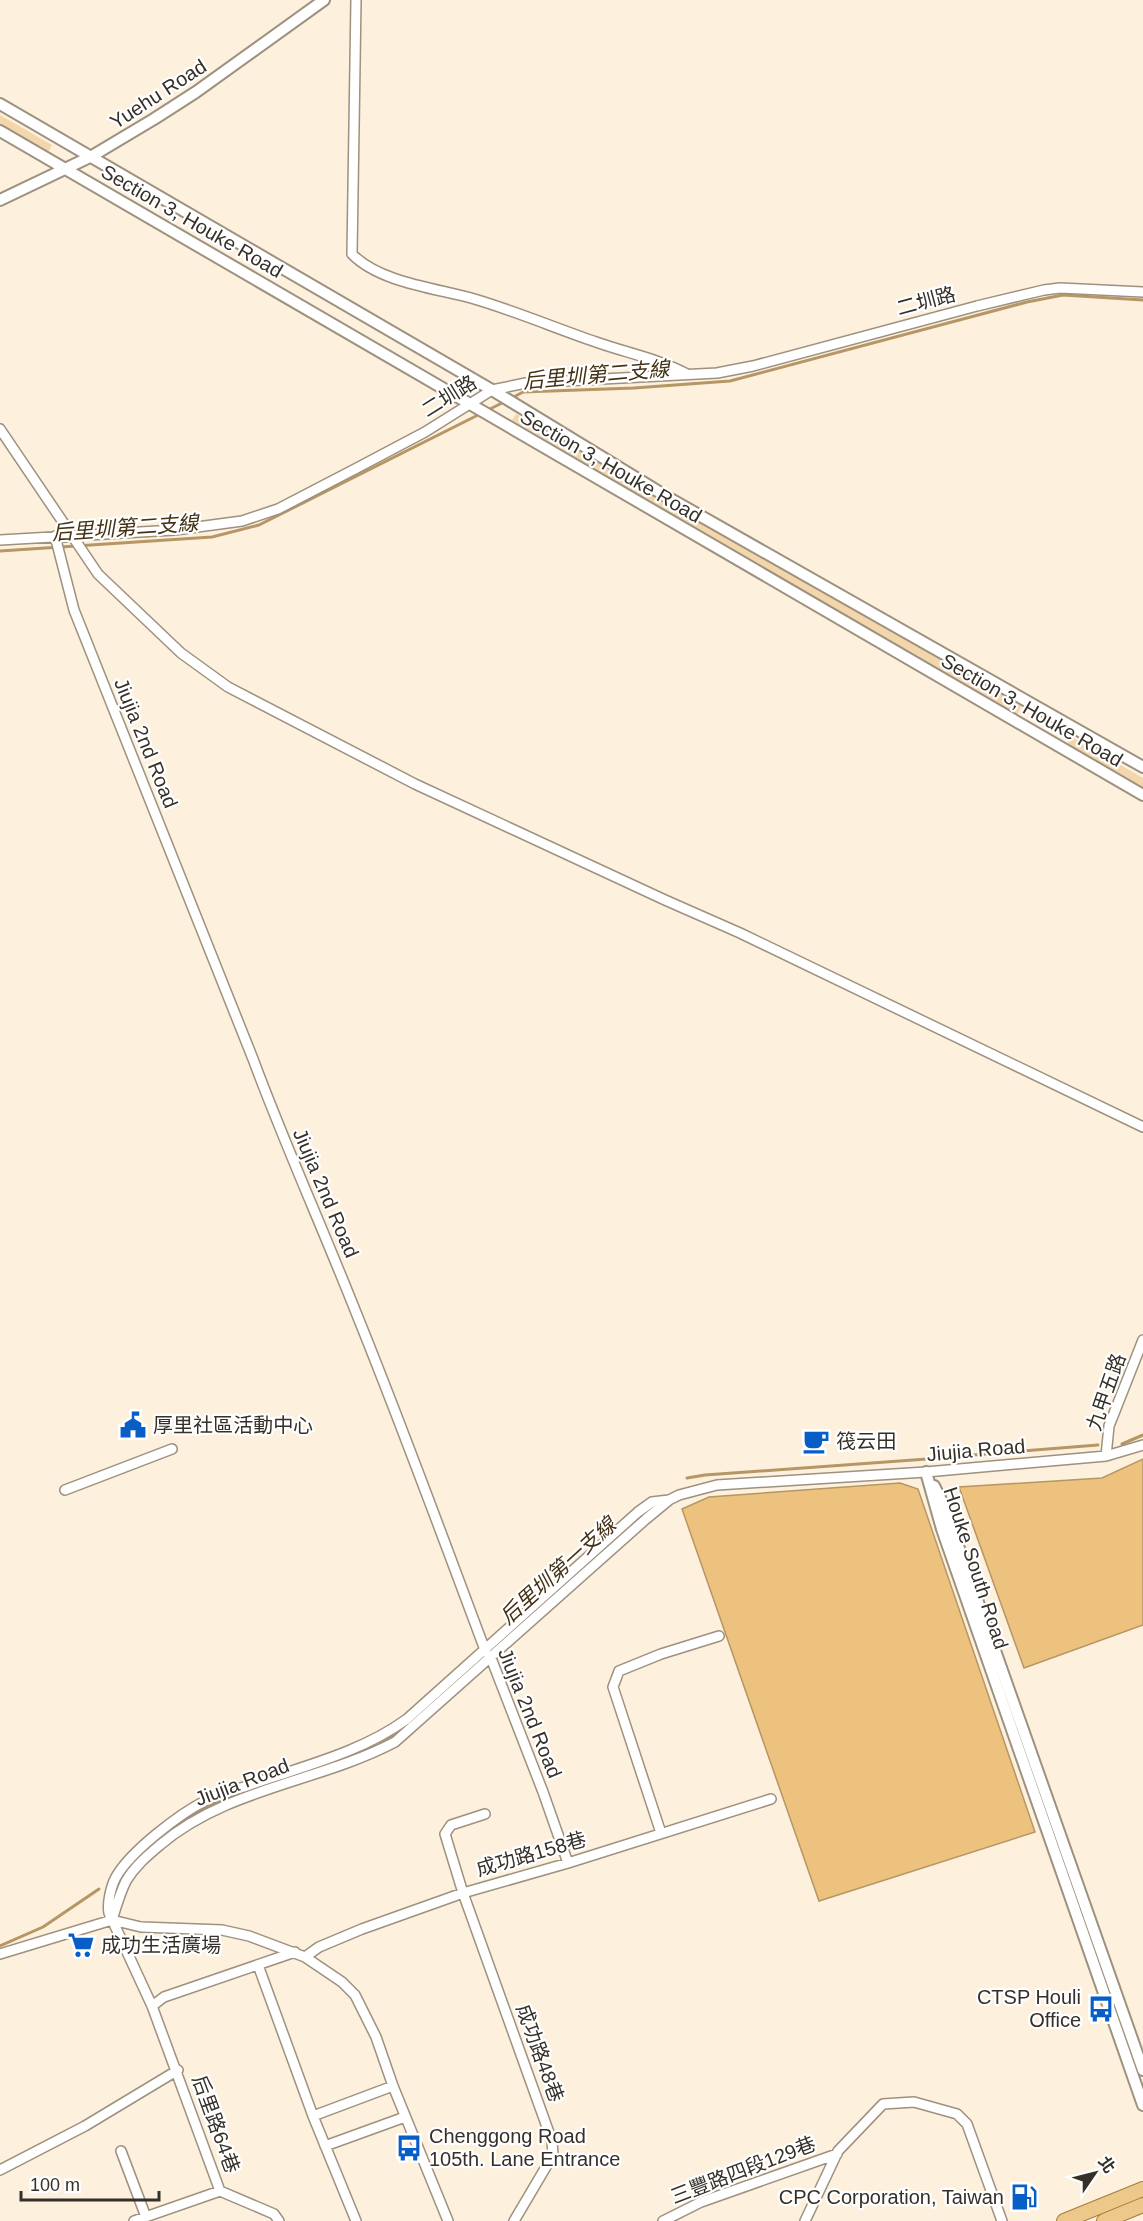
<svg xmlns="http://www.w3.org/2000/svg" width="1143" height="2221" viewBox="0 0 1143 2221" font-family="Helvetica,'Noto Sans TC',sans-serif">
<style>
.green{fill:#f3d6ab}
.water{fill:#edc27f;stroke:#b69665;stroke-width:1.5}
.lines{fill:none;stroke-linecap:round;stroke-linejoin:round}
.stream{stroke:#b69665;stroke-width:3}
.minor-casing{stroke:#9d917f;stroke-width:12}
.tertiary-casing{stroke:#9d917f;stroke-width:14}
.primary-casing{stroke:#a47c37;stroke-width:16}
.minor{stroke:#fff;stroke-width:9}
.tertiary{stroke:#fff;stroke-width:10}
.primary{stroke:#ecc98b;stroke-width:14}
.labels{text-anchor:middle;stroke-width:4.5;stroke-linejoin:round;paint-order:stroke}
.street-label{font-size:20px;fill:#353029;stroke:#fff}
.poi-label{font-size:20px;fill:#353029;stroke:#fff;text-anchor:start}
.water-label{font-size:21px;font-style:italic;fill:#443215;stroke:#fff}
</style>
<rect width="100%" height="100%" fill="#fdf0dd"/>
<path class="green" d="M0,115l52,30 -4,8 -48,-28z
M516,414l506,291 -6,12 -504,-297z
M1070,736l73,42v11l-76,-44z"/>
<path class="water" d="M1143,1459v166l-119,43 -65,-181 143,-9z
M900,1483l18,6 117,343 -216,69 -137,-392 27,-12z"/>
<g class="lines">
<path class="stream" d="M510,399l13,-7 111,-4 96,-7 297,-79 36,-7 80,5
M486,411l18,-9
M0,551l212,-14 47,-12 221,-111
M1122,1444l21,-9
M935,1458l163,-13
M687,1478l18,-3 222,-16
M507,1637l131,-117
M380,1744l20,-12
M330,1763l42,-15
M234,1796l51,-18
M174,1829l23,-17 29,-13
M137,1858l8,-6
M0,1946l43,-19 56,-38"/>
<g class="minor-casing">
<path id="minor" d="M356,0l-4,254c27,28 82,34 119,44 42,12 84,30 125,44 31,11 63,17 91,32
M0,429l98,145 83,79 47,34 187,97 250,116 75,33 403,194
M55,536l19,74 179,449c32,86 70,170 104,256 45,111 86,223 128,335l6,8 52,134 25,71
M0,540l175,-10 67,-9 36,-12 77,-40 70,-37 67,-42 34,-7 191,-10 36,-7 224,-60 67,-16 16,-2 83,4
M1106,1456l3,-30 34,-86
M65,1490l107,-41
M485,1814l-34,11 -6,9 18,59 89,248 1,14 -39,66
M661,1833l-48,-146 6,-16 42,-17 58,-18
M112,1920c4,-13 8,-27 14,-39 9,-15 21,-25 34,-36 67,-57 159,-63 235,-103l251,-223 23,-19 10,-5 38,-10 209,-13 180,-16 37,-11
M0,1954l112,-34 29,7 81,3 27,6 56,21 37,25 13,13 21,42 17,49 55,135
M305,1957l14,-10 43,-18 101,-36 105,-30 203,-64
M258,1965l55,151 43,105
M152,2006l12,-9 131,-45
M313,2116l80,-30
M325,2146l80,-29
M121,2151l25,66
M0,2170l85,-44 93,-56
M220,2191l-68,-185 -43,-93c-2,-10 2,-27 7,-36 14,-25 63,-63 89,-76 12,-6 26,-10 39,-14 55,-20 115,-33 163,-68l231,-207 14,-10 17,-2
M134,2221l86,-30 54,23 5,7
M663,2221l38,-19 136,-48
M805,2221l33,-70 45,-47 31,-2 43,12 10,10 35,97"/>
</g>
<g class="tertiary-casing">
<path id="tertiary" d="M0,104l492,286 177,108 474,269
M0,131l1143,664
M0,200l92,-44 62,-37 42,-27 128,-92
M926,1472l16,57 201,576
M934,1486l10,20 199,564"/>
</g>
<g class="primary-casing">
<path id="primary" d="M1064,2221l79,-32
M1104,2221l39,-16"/>
</g>
<use href="#minor" class="minor"/>
<use href="#tertiary" class="tertiary"/>
<use href="#primary" class="primary"/>
</g>
<defs>
<g id="civic-bare" transform="scale(2.07)"><path d="M-.6-6.5H3V-4.5H.6V-3L4-1V1h2V6H-6V1h2V-1L-.6-3ZM-1.2 2.5V6h2.4V2.5Z" fill="#075ec7" stroke="#fff" stroke-width="2.5" paint-order="stroke"/></g>
<g id="cafe-bare" transform="scale(2.07)"><path d="M-5.5-4.5H6V0H3Q3 3.5 0 3.5H-2.5Q-5.5 3.5-5.5 0ZM3-3.2v2h1.7v-2ZM-6 4.5H4V6H-6Z" fill="#075ec7" stroke="#fff" stroke-width="2.5" paint-order="stroke"/></g>
<g id="supermarket-bare" transform="scale(2.07)"><path d="M-6-5.5h2.5l.6 2H6L4.5 2H-2.5L-4.4-4H-6ZM-1.5 3.2a1.3 1.3 0 1 0 .1 0ZM3 3.2a1.3 1.3 0 1 0 .1 0Z" fill="#075ec7" stroke="#fff" stroke-width="2.5" paint-order="stroke"/></g>
<g id="bus-bare" transform="scale(2.07)"><path d="M-5-6H5V4H4V6H2V4H-2V6H-4V4H-5ZM-3.5-4V0h7V-4ZM-3.5 1.2v1.5H-2V1.2ZM2 1.2v1.5H3.5V1.2Z" fill="#075ec7" stroke="#fff" stroke-width="2.5" paint-order="stroke"/></g>
<g id="fuel-bare" transform="scale(2.07)"><path d="M-5.5-6h7V0h2V4h1.3V-2.5L3-4.5l.8-.8L6-3V5H2.5V1h-1V6h-7ZM-4.2-4.7v3.2H.2V-4.7Z" fill="#075ec7" stroke="#fff" stroke-width="2.5" paint-order="stroke"/></g>
</defs>
<g fill-rule="evenodd">
<use href="#civic-bare" x="133" y="1425"/>
<use href="#cafe-bare" x="816" y="1441"/>
<use href="#supermarket-bare" x="81" y="1945"/>
<use href="#bus-bare" x="1101" y="2009"/>
<use href="#bus-bare" x="409" y="2148"/>
<use href="#fuel-bare" x="1024" y="2197"/>
</g>
<g class="labels">
<g class="street-label">
<text transform="translate(158 94) rotate(-33)" y="7">Yuehu Road</text>
<text transform="translate(192 221) rotate(30)" y="7">Section 3, Houke Road</text>
<text transform="translate(926 301) rotate(-15)" y="7">二圳路</text>
<text transform="translate(449 396) rotate(-32)" y="7">二圳路</text>
<text transform="translate(611 466) rotate(30)" y="7">Section 3, Houke Road</text>
<text transform="translate(1032 710) rotate(30)" y="7">Section 3, Houke Road</text>
<text transform="translate(146 743) rotate(68)" y="7">Jiujia 2nd Road</text>
<text transform="translate(326 1193) rotate(67)" y="7">Jiujia 2nd Road</text>
<text transform="translate(1106 1392) rotate(-71)" y="7">九甲五路</text>
<text transform="translate(976 1450) rotate(-5)" y="7">Jiujia Road</text>
<text transform="translate(976 1568) rotate(72)" y="7">Houke South Road</text>
<text transform="translate(530 1713) rotate(68)" y="7">Jiujia 2nd Road</text>
<text transform="translate(242 1782) rotate(-21)" y="7">Jiujia Road</text>
<text transform="translate(531 1854) rotate(-16)" y="7">成功路158巷</text>
<text transform="translate(540 2053) rotate(70)" y="7">成功路48巷</text>
<text transform="translate(216 2124) rotate(70)" y="7">后里路64巷</text>
<text transform="translate(743 2170) rotate(-21)" y="7">三豐路四段129巷</text>
</g>
<g class="poi-label">
<text x="153" y="1432">厚里社區活動中心</text>
<text x="836" y="1448">筏云田</text>
<text x="101" y="1952">成功生活廣場</text>
<text x="1081" y="2004" text-anchor="end">CTSP Houli<tspan x="1081" dy="23">Office</tspan></text>
<text x="429" y="2143">Chenggong Road<tspan x="429" dy="23">105th. Lane Entrance</tspan></text>
<text x="1004" y="2204" text-anchor="end">CPC Corporation, Taiwan</text>
</g>
<g class="water-label">
<text transform="translate(596 375) rotate(-5)" y="7">后里圳第二支線</text>
<text transform="translate(125 528) rotate(-4)" y="7">后里圳第二支線</text>
<text transform="translate(558 1571) rotate(-42)" y="7">后里圳第一支線</text>
</g>
</g>
<g transform="translate(1095 2173) rotate(55)" stroke="#ffffff" stroke-width="4.5" paint-order="stroke">
<path d="M0-4.5L10 22L0 15L-10 22Z" fill="#353029"/>
<text y="-9" font-size="16" font-weight="bold" text-anchor="middle" fill="#353029">北</text>
</g>
<path d="M21 2191v9h138v-9" fill="none" stroke="#353029" stroke-width="3"/>
<text x="30" y="2191" font-size="18" fill="#353029" stroke="#ffffff" stroke-width="4.5" paint-order="stroke">100 m</text>
</svg>
